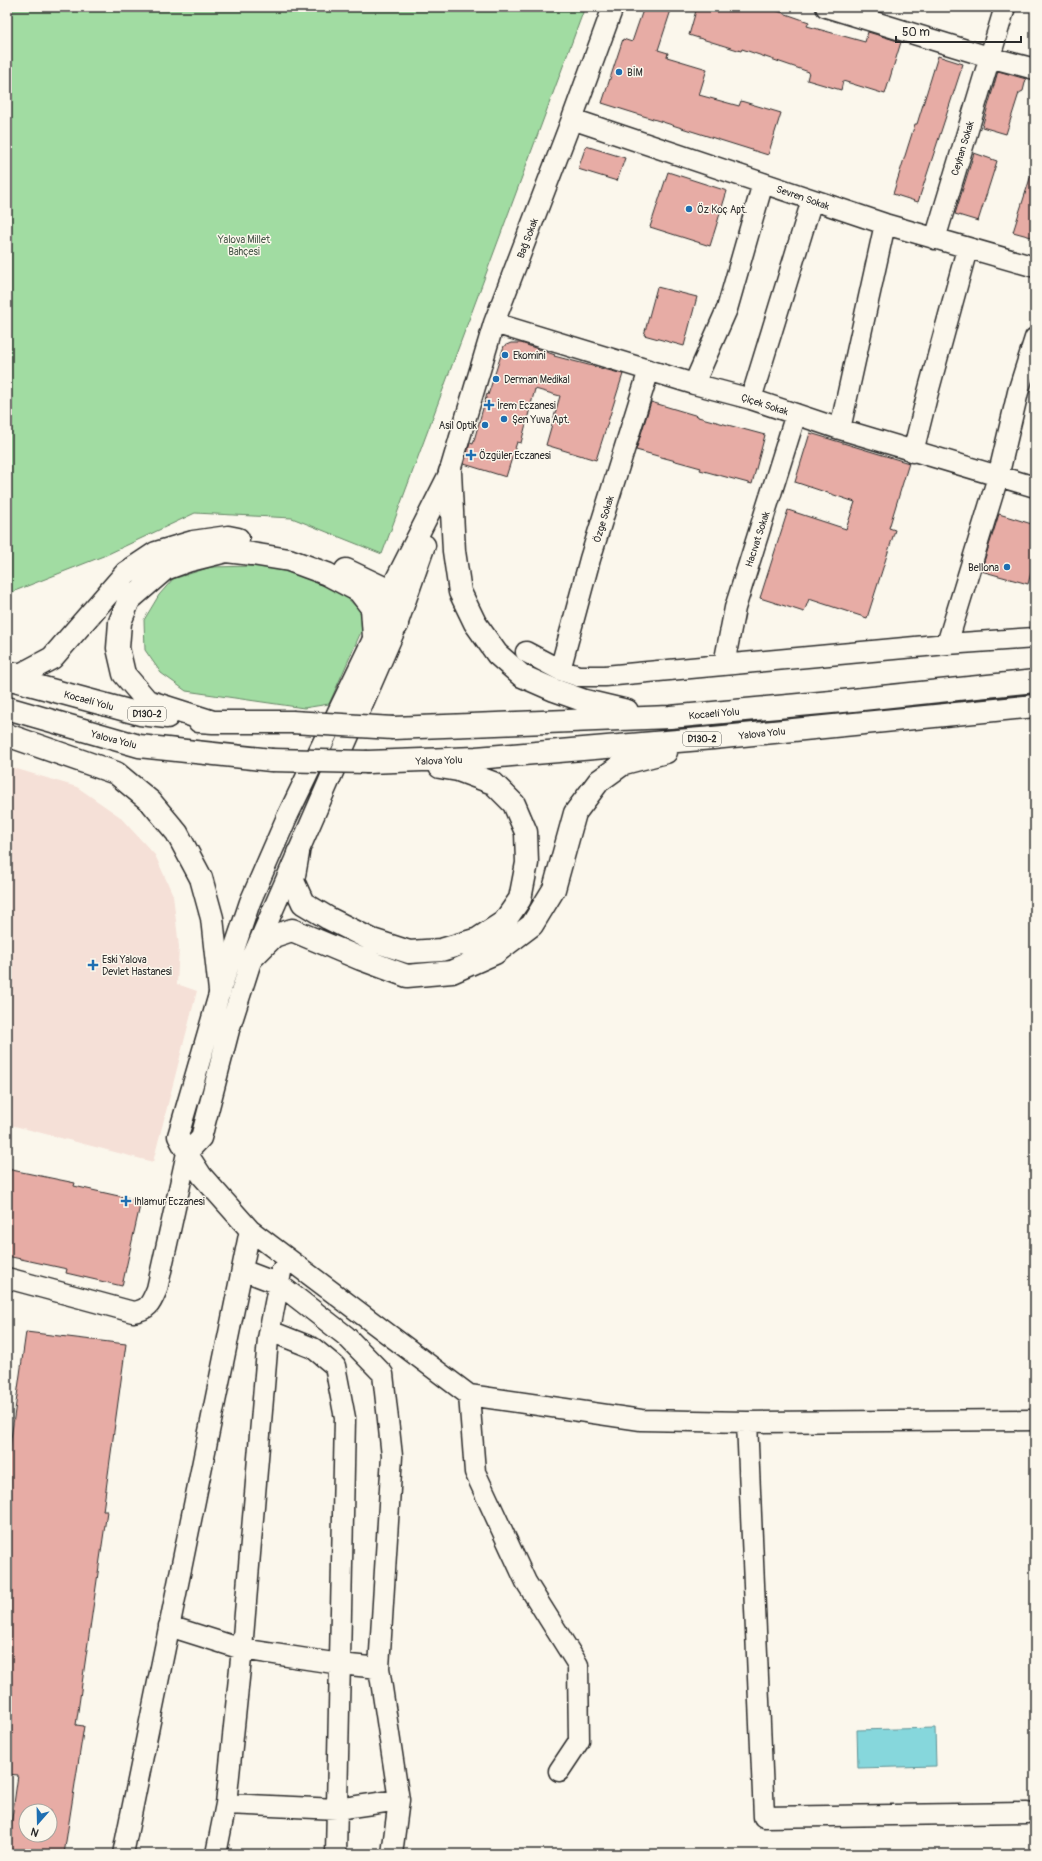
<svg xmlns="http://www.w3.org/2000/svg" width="1042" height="1861" viewBox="0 0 1042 1861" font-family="Pangolin,sans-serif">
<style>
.built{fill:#f5e0d7}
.green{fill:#a1dca2;stroke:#668466}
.water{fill:#86d7dc;stroke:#629295}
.building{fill:#e7aca5;stroke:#2b2b2b;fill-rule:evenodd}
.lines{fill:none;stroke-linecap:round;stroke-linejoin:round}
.street-casing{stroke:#2b2b2b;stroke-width:23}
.highway-casing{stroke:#2b2b2b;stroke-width:25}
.street{stroke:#fbf7ec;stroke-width:20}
.highway{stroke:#fbf7ec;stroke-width:22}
.highway-bridge-casing{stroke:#2b2b2b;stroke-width:25;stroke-linecap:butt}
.highway-bridge{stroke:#fbf7ec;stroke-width:22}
.poi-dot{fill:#1f6fb2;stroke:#fbf7ec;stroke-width:1.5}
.labels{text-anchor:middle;stroke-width:3;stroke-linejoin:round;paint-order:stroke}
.shield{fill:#fbf7ec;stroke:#696865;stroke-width:1}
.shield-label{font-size:9px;font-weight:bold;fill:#2b2b2b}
.poi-label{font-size:10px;fill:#2b2b2b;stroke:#fbf7ec;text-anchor:start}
.street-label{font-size:10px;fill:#2b2b2b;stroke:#fbf7ec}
.park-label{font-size:10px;fill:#485749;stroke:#fbf7ec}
</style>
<rect width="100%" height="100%" fill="#fbf7ec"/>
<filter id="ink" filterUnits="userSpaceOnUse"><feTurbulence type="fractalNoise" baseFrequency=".025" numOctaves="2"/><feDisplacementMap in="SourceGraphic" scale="8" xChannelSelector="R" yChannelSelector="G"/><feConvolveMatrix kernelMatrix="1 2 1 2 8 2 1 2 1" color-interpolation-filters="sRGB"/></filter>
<g filter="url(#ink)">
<path class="built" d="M7,766l70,21 42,29 36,39 18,40 6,52 -2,37 20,7 -44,171 -146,-38z"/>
<path class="green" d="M7,7h578l-203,547 -90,-36 -97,-5 -89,42 -99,39z
M256,566l38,4 47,21 18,19 6,13 -36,81 -25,4 -118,-17 -25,-18 -16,-23 -1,-30 15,-25 14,-16 38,-12z"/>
<path class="water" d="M935,1728l1,38 -78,2 -1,-38z"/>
<path class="building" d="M644,7h28l-14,43 10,3 -1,4 40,12 -8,26 40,11 2,-5 40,12 -13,42 -166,-52 21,-64 9,3z
M697,7h69l43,15 -2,4 58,16 3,-10 33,10 -16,52 -42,-13 -2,9 -34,-10 2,-8 -67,-23 -1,2 -52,-16z
M938,56l25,8 -45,138 -25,-8 22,-70h2z
M998,71l28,8 -3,12 -4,2 -13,41 -24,-7z
M586,146l39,12 -8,23 -39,-12z
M974,153l23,8 -19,60 -23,-7z
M668,172l59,19 -17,55 -60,-19z
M1032,172h3v66l-22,-6z
M657,287l40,10 -13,49 -40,-11z
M511,343h10l34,12 -1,1 69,18 -27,86 -50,-15 14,-49 -25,-7 -14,54 -4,-1 -11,35 -42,-13 6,-21 3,1 14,-50 1,1 16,-49z
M651,402l47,14v1l67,18 -13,49 -52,-14 1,-2 -65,-18z
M810,433l99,30 -20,65 6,2 -28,88 -58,-19 -5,13 -44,-14 28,-88 58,19 9,-27 -60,-20z
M999,514l36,11v33l-7,26 -47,-13z
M7,1169l68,14 -1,3 67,15 -19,85 -56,-13 1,-4 -60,-13z
M26,1332l100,12 -23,167h4l-31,214 8,1 -20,128h-57l11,-79 -11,-1v-307zM26,1811h24v24h-24z"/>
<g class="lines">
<g class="street-casing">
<path id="street" d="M826,7l163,50 46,12
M572,119l313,105 150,43
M935,239l70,-232
M494,323l200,61 57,15 89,30 195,58
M694,384l33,-75 36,-126
M751,399l61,-199
M840,429l45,-205
M913,452l14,-56 40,-147
M450,472l-60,119 -16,46 -87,180 -37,85 -30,89 -42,145 9,17 15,23 48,54 219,165 172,25 106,2 288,-2
M446,484l48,-161 78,-204 41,-112
M947,644l51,-167 20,-85 17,-54
M526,652l34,18 18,6h27l342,-32 88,-6
M724,664l11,-56 61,-194
M560,670l30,-111 59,-189
M242,1270l37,14 67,52 37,38 9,82 -13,212 20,132 -7,54
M7,1278l126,34c16,-2 18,-9 24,-23l30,-136 14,-15 28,-108 23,-72 145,-333 28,-80
M270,1331l43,17 22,18 10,52 -9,436
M469,1395l6,77 51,110 52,83 1,76 -20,30
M747,1422l17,395 263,-4
M169,1626l73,23 98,15 39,4
M226,1804l111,5 62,-9
M123,1854l127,-624
M216,1854l10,-50 16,-155 26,-310 13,-67"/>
</g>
<g class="highway-casing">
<path id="highway" d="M450,472l4,79 6,41 15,31 22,31 25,22 32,14 31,11 42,10
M346,570l44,21 4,4 3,30
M7,674h15l30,-16 74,-85 30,-20 37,-11 35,-5 10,2
M7,678l133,36 27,3
M7,708l132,38 132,14
M199,721l14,1h79
M213,722l-66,-21 -23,-27 -6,-26 2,-26 9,-22 36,-31 25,-9 36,-9 26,3 37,6 38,14 32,17 13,17 2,29
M393,728l277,-11 183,-17 182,-19
M7,735l109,38 35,29 26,31 24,45 11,40 8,73
M368,762l108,-4 237,-20 322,-32
M298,853l-5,28 10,22 25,15 44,22 37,12 32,-2 37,-11 26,-17 16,-23 7,-36 -1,-31 -12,-28 -21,-21 -35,-13 -18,-3
M252,958l22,-22 18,-6 69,29 46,17 45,-4 43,-19 37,-28 22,-36 21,-76 24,-32 25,-18 42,-11"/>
</g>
<use href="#street" class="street"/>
<use href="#highway" class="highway"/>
<g class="highway-bridge-casing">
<path id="highway-bridge" d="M292,722l101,6
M271,760l97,2"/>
</g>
<use href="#highway-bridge" class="highway-bridge"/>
</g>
</g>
<g class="poi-dot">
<circle cx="619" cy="72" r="4"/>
<circle cx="689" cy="209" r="4"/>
<circle cx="505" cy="355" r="4"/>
<circle cx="496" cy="379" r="4"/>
<path d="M487 399h4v4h4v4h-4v4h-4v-4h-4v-4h4z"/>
<circle cx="504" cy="419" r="4"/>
<circle cx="485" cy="425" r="4"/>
<path d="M469 449h4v4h4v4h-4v4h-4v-4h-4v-4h4z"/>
<circle cx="1007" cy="567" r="4"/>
<path d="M91 959h4v4h4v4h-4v4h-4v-4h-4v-4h4z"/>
<path d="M124 1195h4v4h4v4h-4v4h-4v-4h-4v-4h4z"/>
</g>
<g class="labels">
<g class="shield">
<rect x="128" y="707" width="38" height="14" rx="3"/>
<rect x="683" y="732" width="38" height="14" rx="3"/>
</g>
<g class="shield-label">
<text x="147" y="717">D130-2</text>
<text x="702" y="742">D130-2</text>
</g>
<g class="poi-label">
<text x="627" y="76">BİM</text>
<text x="697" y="213">Öz Koç Apt.</text>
<text x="513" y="359">Ekomini</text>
<text x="504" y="383">Derman Medikal</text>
<text x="497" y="409">İrem Eczanesi</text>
<text x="512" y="423">Şen Yuva Apt.</text>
<text x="477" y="429" text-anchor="end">Asil Optik</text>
<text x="479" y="459">Özgüler Eczanesi</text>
<text x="999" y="571" text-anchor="end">Bellona</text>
<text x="102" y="963">Eski Yalova<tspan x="102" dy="12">Devlet Hastanesi</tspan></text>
<text x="134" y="1205">Ihlamur Eczanesi</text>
</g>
<g class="street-label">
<text transform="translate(962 148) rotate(-73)" y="4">Ceyhan Sokak</text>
<text transform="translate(803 197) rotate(19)" y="4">Sevren Sokak</text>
<text transform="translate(527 238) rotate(-69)" y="4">Bağ Sokak</text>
<text transform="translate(765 404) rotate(18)" y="4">Çiçek Sokak</text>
<text transform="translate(603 519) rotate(-73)" y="4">Özge Sokak</text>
<text transform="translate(757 539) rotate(-72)" y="4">Hacıvat Sokak</text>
<text transform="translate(89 700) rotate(15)" y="4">Kocaeli̇ Yolu</text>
<text transform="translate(714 713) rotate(-5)" y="4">Kocaeli̇ Yolu</text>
<text transform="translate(762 733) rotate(-6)" y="4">Yalova Yolu</text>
<text transform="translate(114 739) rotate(15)" y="4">Yalova Yolu</text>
<text transform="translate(439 760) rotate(-2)" y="4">Yalova Yolu</text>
</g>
<g class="park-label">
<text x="244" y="243">Yalova Millet<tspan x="244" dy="12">Bahçesi</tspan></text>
</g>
</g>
<rect width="1042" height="1861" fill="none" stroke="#fbf7ec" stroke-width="24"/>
<rect x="12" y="12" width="1018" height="1837" fill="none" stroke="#2b2b2b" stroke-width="1.5" filter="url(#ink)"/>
<g transform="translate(38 1823) rotate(200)"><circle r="19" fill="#fbf7ec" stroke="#a8a59f"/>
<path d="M0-3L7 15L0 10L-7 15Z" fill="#1f6fb2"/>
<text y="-6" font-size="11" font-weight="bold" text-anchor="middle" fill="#2b2b2b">N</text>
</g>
<path d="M896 36v6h125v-6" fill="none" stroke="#2b2b2b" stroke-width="2"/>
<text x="902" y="36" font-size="12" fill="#2b2b2b" stroke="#fbf7ec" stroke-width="3" paint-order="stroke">50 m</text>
</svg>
